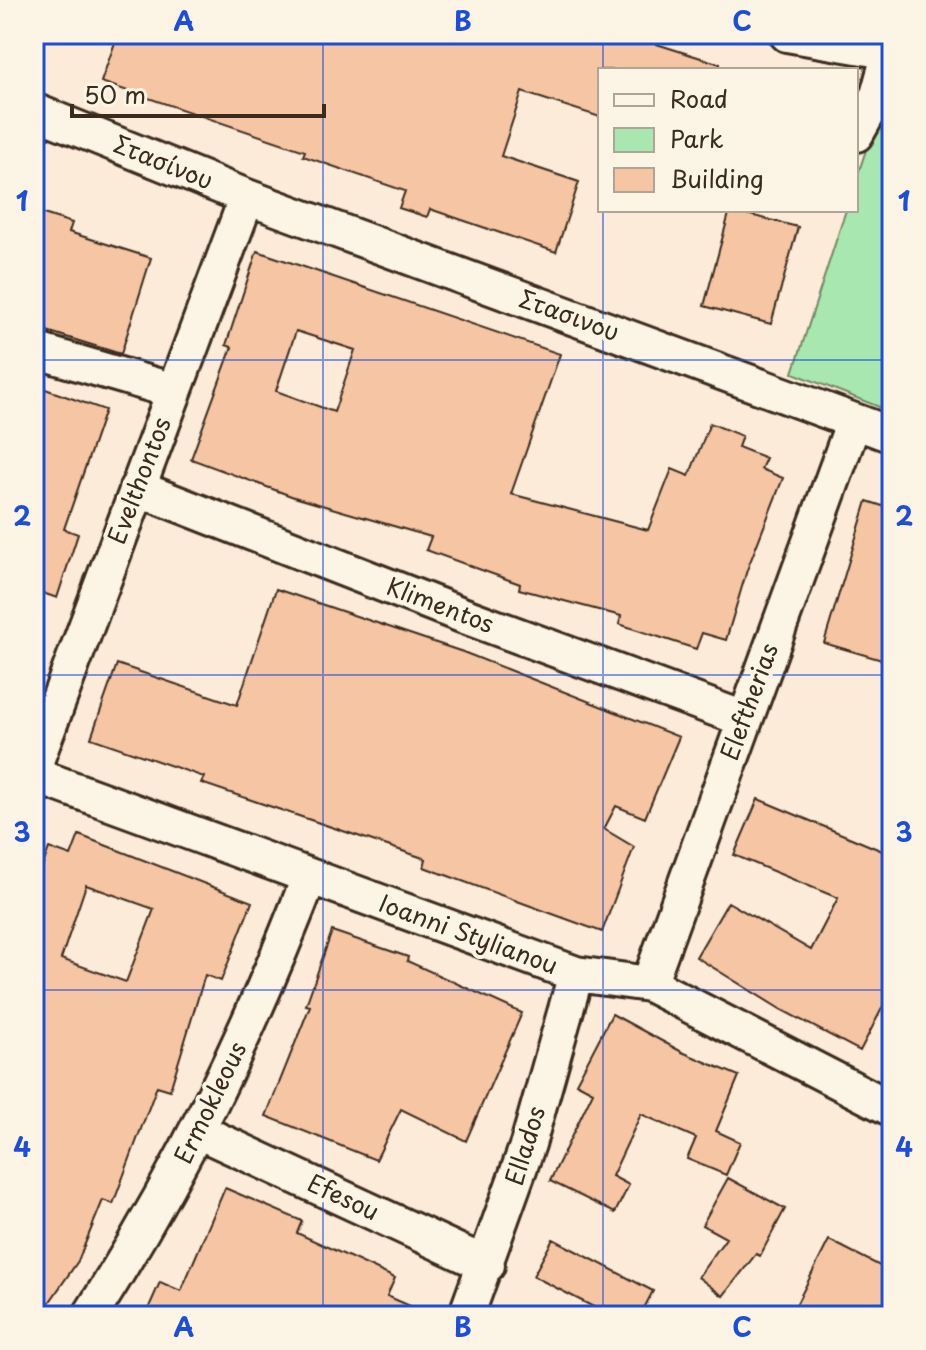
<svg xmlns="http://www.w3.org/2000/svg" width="926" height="1350" viewBox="0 0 926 1350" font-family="'Playpen Sans',sans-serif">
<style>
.green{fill:#a8e7af;stroke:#728866;stroke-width:2}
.building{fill:#f5c5a4;stroke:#3b2a1e;stroke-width:2;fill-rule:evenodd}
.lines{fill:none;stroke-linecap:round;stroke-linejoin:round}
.minor-casing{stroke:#3b2a1e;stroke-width:40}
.minor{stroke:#fcf5e5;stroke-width:34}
.grid{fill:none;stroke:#1d4ed8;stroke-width:2;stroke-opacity:0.55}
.labels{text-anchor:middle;stroke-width:8;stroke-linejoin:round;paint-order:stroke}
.street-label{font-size:24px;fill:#3b2a1e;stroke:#fcf5e5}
.neatline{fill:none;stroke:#1d4ed8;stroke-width:3}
.grid-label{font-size:26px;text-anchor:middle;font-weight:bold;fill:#1d4ed8}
</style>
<rect width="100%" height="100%" fill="#fbebd8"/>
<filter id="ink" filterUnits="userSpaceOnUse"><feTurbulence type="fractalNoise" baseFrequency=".0125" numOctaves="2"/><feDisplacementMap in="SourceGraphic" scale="16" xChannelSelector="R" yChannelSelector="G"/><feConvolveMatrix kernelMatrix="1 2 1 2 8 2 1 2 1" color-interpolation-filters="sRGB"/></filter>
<g filter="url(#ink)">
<path class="green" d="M876,120l16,1v291l-99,-39 53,-163h10v-30z"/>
<path class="building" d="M118,34h507l95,30 -1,6h-119v47l-78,-25 -21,64 78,26 -23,70 -126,-43 -3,8 -28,-9 6,-17 -102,-35 2,-5 -204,-69z
M730,210l68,17 -27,97 -67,-18z
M34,211l38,12 -3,9 82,26 -30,96 -87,-27z
M257,251l303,103 -49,140 137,36 24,-61 17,7 21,-53 32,13 -4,11 28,11 -5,11 22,9 -36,92 -21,70 -24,-7 -6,16 -77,-25 2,-8 -102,-27 1,-5 -94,-34 5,-13 -137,-40 -103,-38 41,-112 -6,-2zM296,331l59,19 -21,62 -58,-21z
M34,385l71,25 -41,119 14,5 -21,64 -23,-8z
M867,501l25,8v154l-68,-20z
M276,589l187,63 216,85 -34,81 -29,-12 -12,23 30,18 -32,85 -178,-65 2,-8 -225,-76 3,-6 -113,-39 26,-74 120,41z
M758,799l134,56v134l-32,62 -80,-42 -84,-52 32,-55 83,48 27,-52 -104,-43z
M79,835l173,67 -31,79 -16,-6 -35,115 -13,-4 -44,118 -10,-4 -25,61 -38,55h-6v-426l15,-42 22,8zM86,885l68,24 -28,73 -65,-23z
M332,931l76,26 -1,4 115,52 -56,128 -65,-32 -25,51 -110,-44 44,-110 -4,-1z
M612,1014l70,38 57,24 -23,55 24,11 -14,33 -39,-16 9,-21 -55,-24 -29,62 17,9 -14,28 -65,-32 43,-89 -17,-9z
M728,1178l57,31 -25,47 -4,-2 -33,42 -25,-19 28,-39 -24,-13z
M225,1188l77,33 -5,12 98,45 -8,18 46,20h-288l15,-34 21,9z
M553,1239l100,52 -13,25h-29l-78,-40z
M829,1240l63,32v15l-15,29h-64l-18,-9z"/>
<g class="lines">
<g class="minor-casing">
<path id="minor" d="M787,34l105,18
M34,111l213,86 645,238
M856,134l22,-39 12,-43
M34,350l140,41
M137,488l325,127 282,104
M34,766l213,-569
M34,775l542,199 73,10 243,125
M649,984l205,-563
M198,1131l289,134
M90,1316c91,-143 158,-280 219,-438
M466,1316l62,-172 48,-170"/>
</g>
<use href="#minor" class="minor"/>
</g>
</g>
<path class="grid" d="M323,34v1282M603,34v36M603,210v1106M34,360h858M34,675h858M34,990h858"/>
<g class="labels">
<g class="street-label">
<text transform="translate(163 163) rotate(22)" y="8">Στασίνου</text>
<text transform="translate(569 316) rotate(20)" y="8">Στασινου</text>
<text transform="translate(140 481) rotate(-69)" y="8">Evelthontos</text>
<text transform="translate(440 606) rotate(21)" y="8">Klimentos</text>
<text transform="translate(750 702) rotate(-70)" y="8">Eleftherias</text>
<text transform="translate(468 935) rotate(20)" y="8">Ioanni Stylianou</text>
<text transform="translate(211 1103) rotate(-64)" y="8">Ermokleous</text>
<text transform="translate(526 1146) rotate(-73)" y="8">Ellados</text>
<text transform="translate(343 1198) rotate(25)" y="8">Efesou</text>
</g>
</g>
<rect width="926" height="1350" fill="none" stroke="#fcf5e5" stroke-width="88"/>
<rect x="598" y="68" width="260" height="144" fill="#fcf5e5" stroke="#afa495" stroke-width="2"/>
<rect x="614" y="94" width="40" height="12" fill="#fcf5e5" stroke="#afa495" stroke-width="2"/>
<text x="670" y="108" font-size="24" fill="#3b2a1e">Road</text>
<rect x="614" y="128" width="40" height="24" fill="#a8e7af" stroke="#afa495" stroke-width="2"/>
<text x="670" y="148" font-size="24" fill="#3b2a1e">Park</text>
<rect x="614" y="168" width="40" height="24" fill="#f5c5a4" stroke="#afa495" stroke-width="2"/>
<text x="670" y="188" font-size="24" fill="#3b2a1e">Building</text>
<path d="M72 104v12h252v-12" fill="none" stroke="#3b2a1e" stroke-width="4"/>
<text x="84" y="104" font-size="24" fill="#3b2a1e" stroke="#fcf5e5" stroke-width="6" paint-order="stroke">50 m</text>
<rect x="44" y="44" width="838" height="1262" class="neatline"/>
<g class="grid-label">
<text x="184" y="31">A</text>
<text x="463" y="31">B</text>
<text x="742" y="31">C</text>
<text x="22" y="211">1</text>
<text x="904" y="211">1</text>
<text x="22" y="526">2</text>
<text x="904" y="526">2</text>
<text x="22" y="842">3</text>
<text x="904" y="842">3</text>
<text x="22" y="1157">4</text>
<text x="904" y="1157">4</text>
<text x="184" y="1337">A</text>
<text x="463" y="1337">B</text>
<text x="742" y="1337">C</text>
</g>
</svg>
